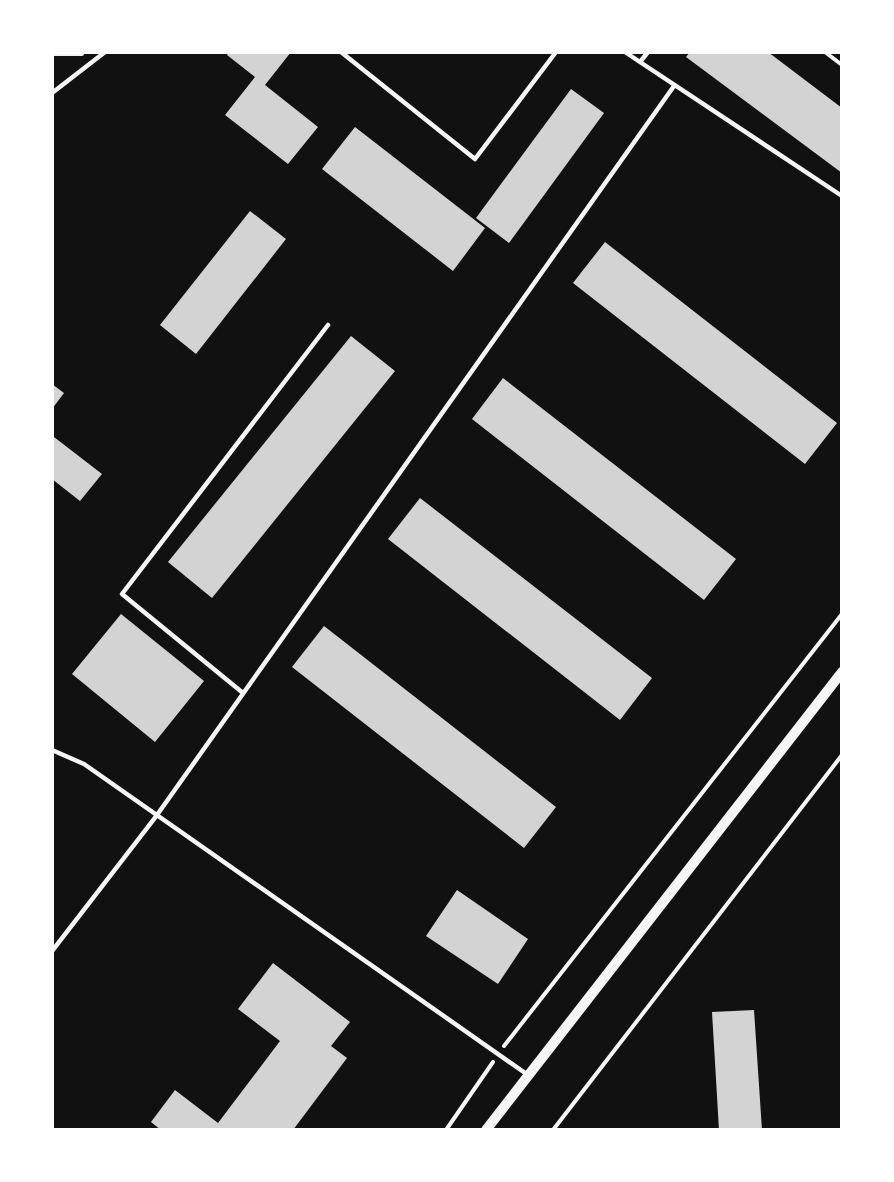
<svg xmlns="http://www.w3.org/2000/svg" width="894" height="1182" viewBox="0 0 894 1182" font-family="Ubuntu,sans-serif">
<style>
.building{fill:#d3d3d3}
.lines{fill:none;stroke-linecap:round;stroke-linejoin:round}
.path{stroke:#f5f5f5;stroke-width:4}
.service{stroke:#f5f5f5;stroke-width:4.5}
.tertiary{stroke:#f5f5f5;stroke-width:10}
</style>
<rect width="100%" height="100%" fill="#111"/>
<path class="building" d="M229,52h62l-26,33 53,42 -30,37 -63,-49 30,-38 -28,-22z
M690,52h78l74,56v65l-156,-116z
M571,89l33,24 -95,130 -33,-25z
M355,127l130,101 -32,43 -131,-102z
M250,211l36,28 -90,115 -36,-29z
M605,242l232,181 -32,41 -232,-181z
M351,336l44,35 -183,227 -44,-36z
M503,378l233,181 -32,41 -232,-181z
M52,384l12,9 -12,16z
M54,437l48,37 -22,27 -28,-22v-40z
M420,498l232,180 -32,42 -232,-181z
M121,614l83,67 -49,61 -83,-68z
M324,626l232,181 -32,41 -232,-181z
M457,890l71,49 -30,45 -72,-48z
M273,963l77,59 -19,24 16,12 -54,72h-132l-10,-8 24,-32 43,33 62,-82 -42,-32z
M754,1010l8,120h-43l-7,-118z"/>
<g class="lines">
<path class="path" d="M825,52l17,13
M52,54h30
M504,1046l338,-432
M446,1130l47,-68
M553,1130l289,-375"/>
<path class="service" d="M341,52l134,107 81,-107
M625,52l15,10 8,-10
M640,62l202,134
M52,93l53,-41
M243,693l-121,-99 206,-269
M52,750l32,14 444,311
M52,951l105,-136 517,-729"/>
<path class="tertiary" d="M486,1130l356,-458"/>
</g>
<rect width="894" height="1182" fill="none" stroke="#ffffff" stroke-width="108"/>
</svg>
